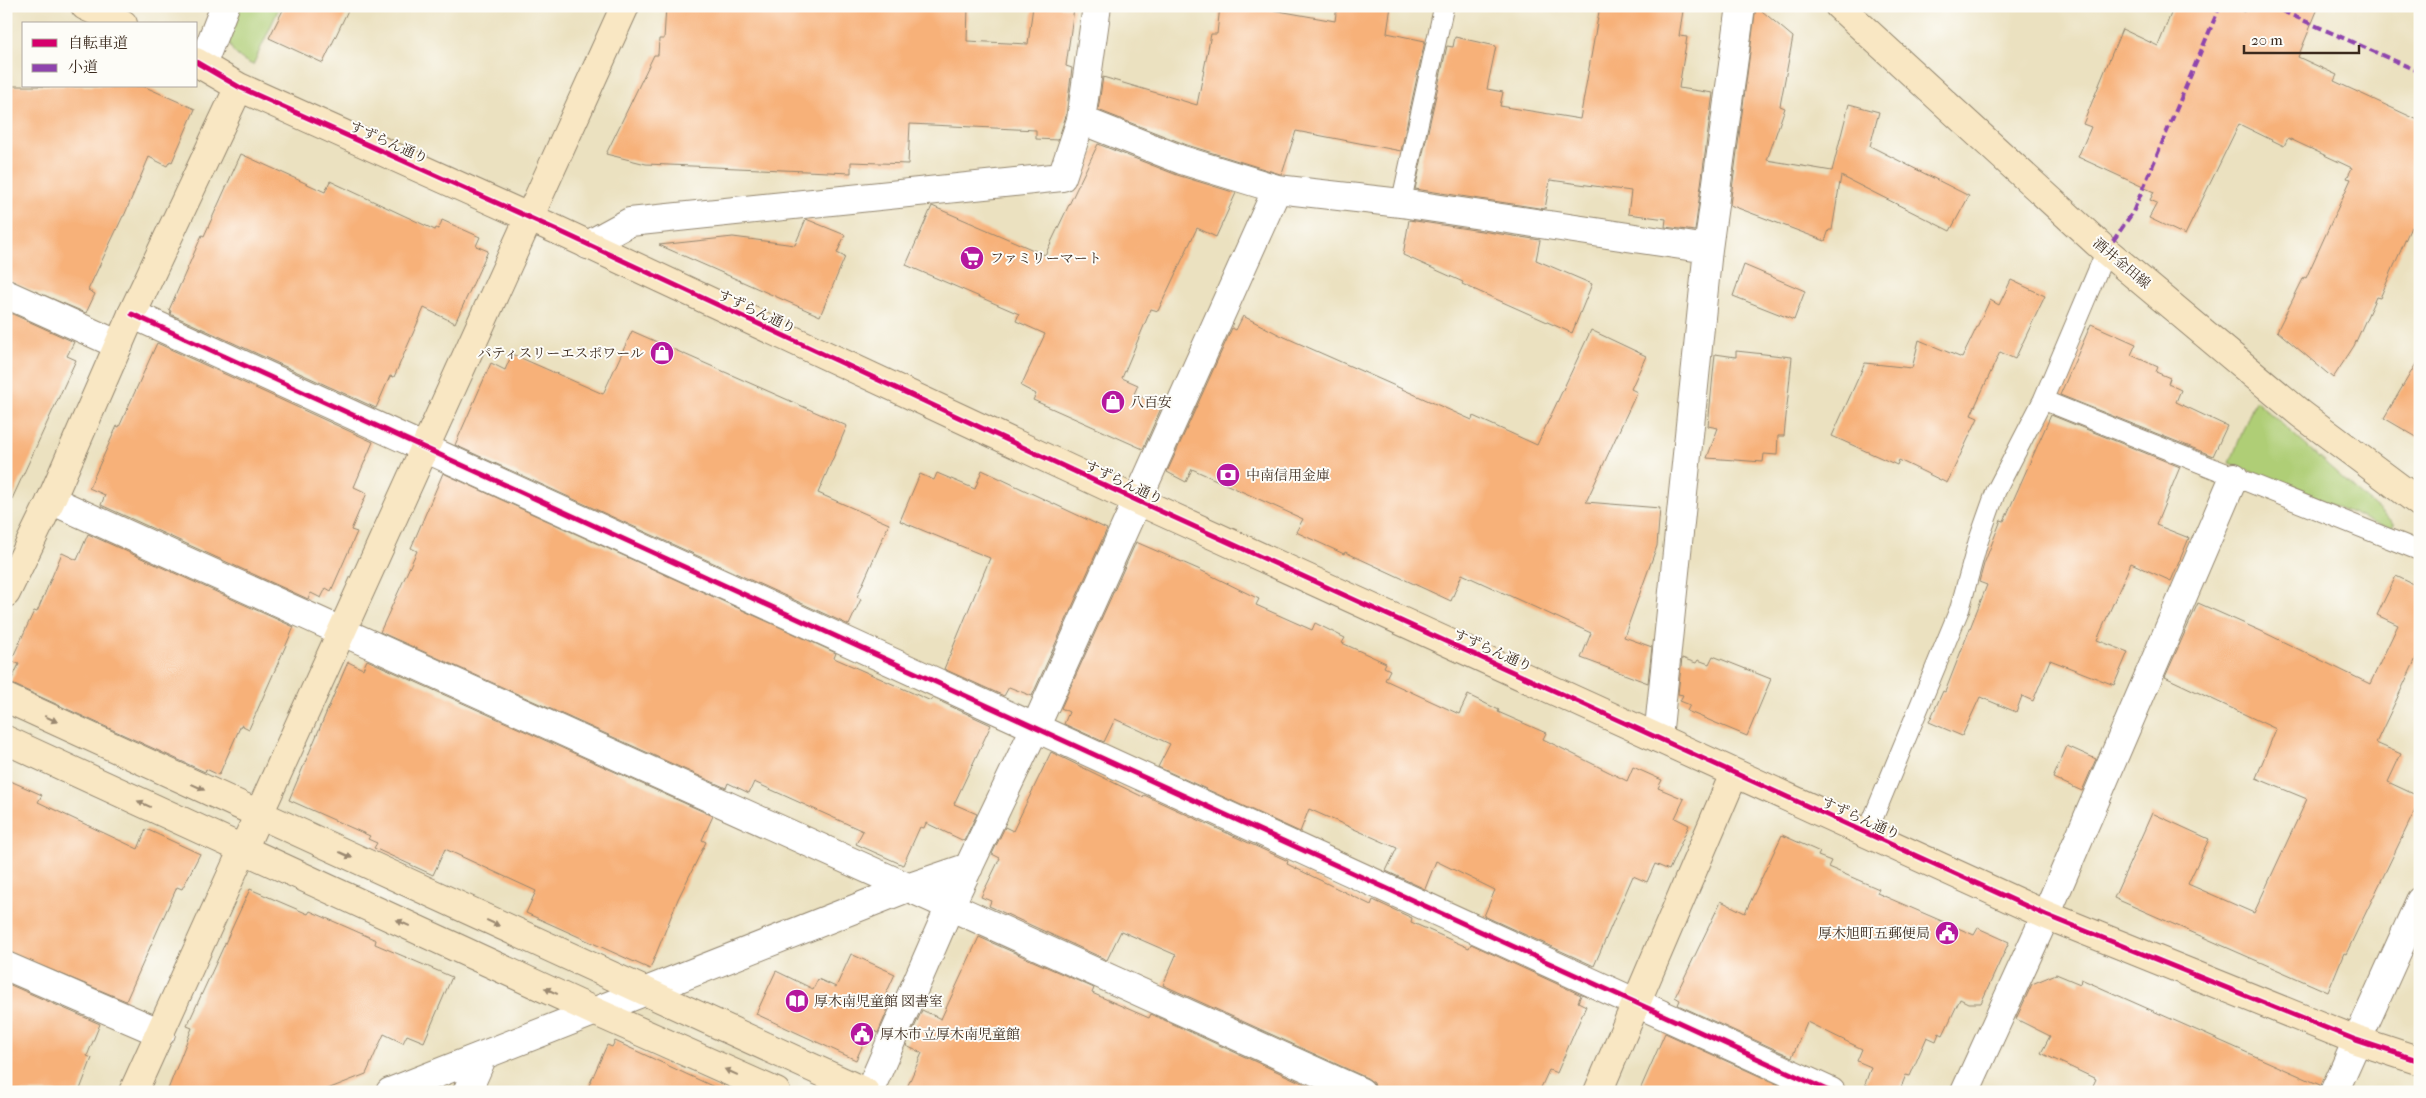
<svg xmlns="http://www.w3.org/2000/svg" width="2426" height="1098" viewBox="0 0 2426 1098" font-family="'IM FELL French Canon','Noto Serif JP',serif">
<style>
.green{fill:#afce76;stroke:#757c4a}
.building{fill:#f7b179}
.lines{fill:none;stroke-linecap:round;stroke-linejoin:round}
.lane-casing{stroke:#93866f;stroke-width:21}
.street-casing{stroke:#93866f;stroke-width:30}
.secondary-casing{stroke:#93866f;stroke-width:30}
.lane{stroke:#fff;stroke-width:19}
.street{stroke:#fff;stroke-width:28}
.secondary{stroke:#f9e7c3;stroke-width:28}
.quiet{stroke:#8e44ad;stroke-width:4;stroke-dasharray:8 4;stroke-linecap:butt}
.cycleway-casing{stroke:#fdfcf7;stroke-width:8}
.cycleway{stroke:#d6006c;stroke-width:5}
.oneway{fill:#9a8870}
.labels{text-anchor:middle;stroke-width:4;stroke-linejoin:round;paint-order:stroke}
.street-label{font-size:14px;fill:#3b2a1e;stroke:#fdfcf7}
.poi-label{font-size:14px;fill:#3b2a1e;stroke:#fdfcf7;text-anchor:start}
</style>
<rect width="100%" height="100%" fill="#fdfcf7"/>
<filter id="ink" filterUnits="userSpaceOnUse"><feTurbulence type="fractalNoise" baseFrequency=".02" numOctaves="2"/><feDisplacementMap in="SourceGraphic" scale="10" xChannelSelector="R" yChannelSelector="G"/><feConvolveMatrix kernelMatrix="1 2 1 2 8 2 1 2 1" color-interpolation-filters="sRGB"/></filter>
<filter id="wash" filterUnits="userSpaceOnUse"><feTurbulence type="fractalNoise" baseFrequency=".0096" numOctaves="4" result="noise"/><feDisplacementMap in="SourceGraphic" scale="20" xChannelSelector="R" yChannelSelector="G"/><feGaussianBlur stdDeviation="1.12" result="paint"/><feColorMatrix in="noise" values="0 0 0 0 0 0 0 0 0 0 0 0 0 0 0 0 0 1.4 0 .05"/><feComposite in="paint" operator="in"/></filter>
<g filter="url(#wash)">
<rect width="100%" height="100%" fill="#ebe1c0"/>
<path class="green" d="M232,6h48l-27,59c-30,-13 -28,-30 -21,-59z
M2255,400l138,123 -1,7 -162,-67z"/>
<g id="blocks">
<path class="building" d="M285,6h65l-27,57 -54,-25z
M666,6h302l-1,35 61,3 5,-38 41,2 -8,58 6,2 -6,48 -8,24 -22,-1v-9l-126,-6 -2,40 -57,-2v11l-205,-9 -40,-10 48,-99h4l1,-16h5z
M1220,6h30l85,15 2,-15h54l-4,27 38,8 -24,110 -105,-20 -14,43h-2l-93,-29 -89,-35 5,-33 94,28 14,-71h6z
M1600,6h75v3l8,2 -4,25 8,1 -8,51 34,5 -18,138 -30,-4 1,-8 -38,-5 3,-23 -81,-11 -5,29 -130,-20 32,-143 6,1 2,-10 41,9 -9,43 16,3 -3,14 80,13z
M1756,6l37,31 -13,69 5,2 -18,52 65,11 17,-67 30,8 -9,34 99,50 -19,35 -109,-55 -9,54h-3l-4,11 -95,-36z
M2174,6h60l11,6 3,-6h71l-21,51 39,18 -3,6 86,40v113l-9,-7 -31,71 -4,-1 -22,49 -21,32 -56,-47 27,-54 2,1 45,-99 -4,-1 5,-10 -64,-30 -4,8 -45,-22 -54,111 -36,-17 8,-15 -7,-3 4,-8 -76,-35 13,-30 -8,-3 39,-95 36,17z
M6,86h137l52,23 -23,53 -2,-1 -3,5 -18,-9 -25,59h-1l-35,74 7,4 -9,19 -80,-34z
M1098,144l79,31 59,18 -20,44 -19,-9 -39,83 -7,-2 -29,69 16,7 -4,9 28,12 -19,43 -110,-49 3,-6 -15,-8 24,-52 -29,-13 3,-7 -113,-49 26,-59 113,49z
M241,154l84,38 5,-11 105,49 1,-2 3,1 3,-9 38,17 -4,9 12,5 -33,72 -31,-15 -30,69 -4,-1 -14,32 -206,-94 1,-3 -2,-1 33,-75 2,1z
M806,219l39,16 -8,18 8,4 -25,59 -161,-71 74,-8 62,8z
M1409,220l131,20 -4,20 56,24 -20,49 -110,-49 1,-2 -60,-27z
M1744,265l61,26 -11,29 -61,-24z
M2011,280l34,16 -30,63 -15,-7 -29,63 7,3 -31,65 -48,-23 -2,5 -65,-29 33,-73 47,5 7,-28 43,18 28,-58 9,5z
M6,311l68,31 -7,14 9,4 -70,152z
M1243,316l37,19 192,85 1,-4 64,29 54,-115 55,26 -15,33 6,3 -51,110 74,6 -3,38 -33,91 28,10 -4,36 -67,-25 10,-25 -129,-59 -11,27 -106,-49 -1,2 -48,-22 7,-13 -111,-50 -6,13 -19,-10 65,-144 4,2z
M2091,324l45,20 -5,11 27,12 -2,5 14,6 -2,6 13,6 -5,12 51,24 -14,30 -153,-61z
M632,331l215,95 -29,67 71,31 -32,73 4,2 -12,26 -394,-180 36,-82 14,7 7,-16 91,40z
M157,343l216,99 -19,45 13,6 -16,37 6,2 -26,59 -5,-3 -5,10 -10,-5 -3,6 -207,-94 4,-10 -16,-7 28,-62 2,1z
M1736,351l56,6 -8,79h-6l-1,19 -13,-1 -1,8 -56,-4 11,-30 -10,-2 7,-72 21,3z
M2420,357v82l-36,-21z
M2051,415l129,52 -24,58 33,13 -18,43 -40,-18 -34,77 31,12 -14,33 -64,-25 -17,41 -11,-5 -6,16 -36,-15 -18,39 -33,-14 14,-31 2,1 42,-107 -8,-3 5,-18 17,-44 3,1z
M982,470l125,59 -75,167 -23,-9 -5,9 -60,-27 46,-111 -90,-37 20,-47 14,6 3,-7 38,16z
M443,473l393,180 -2,5 97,43 2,-3 58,27 -37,79 23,10 -13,27 -38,-18 -2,5 -4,-1 -17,38 -47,-21 7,-13 -109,-49 -5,11 -21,-10 -2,5 -346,-156 37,-81 -6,-3z
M88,534l206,93 -45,102 -8,-4 -22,50 -13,-6 -1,3 -195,-89 9,-19 -8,-3 23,-50 3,1 25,-59 15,7z
M1136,542l62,27 61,30 -3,6 56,25 3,-7 30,15 -3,5 44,20 -2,4 6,3 -5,10 74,34 9,-19 31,15 -1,2 48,21 -3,6 84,42 6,-14 29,13 -4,8 26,11 -9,19 14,7 -20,45 -14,-6 -8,18 -14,-6 -39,90 -110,-50 11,-26 -59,-29 -11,28 -39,-18 11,-23 -88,-39 -9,23 -142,-65 12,-23 -55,-25 -11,23 -40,-18 5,-12 -8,-4z
M2396,576l21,10 3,-7v71l-44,93 25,11 -13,28 32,15v3l-74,154 -2,-1 -16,39 -214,-94 38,-85 57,26 -21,45 66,29 53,-114 -51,-21 20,-49 -111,-52 33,-74 63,28 109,53 28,-59 -21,-10z
M1713,656l58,23 -24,57 -60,-25 3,-6 -10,-4 3,-6 -5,-1 4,-36 14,5 2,-3 11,4z
M367,660l346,156 -11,24 4,2 -28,57 -28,70 -124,-56 10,-22 -91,-42 -12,26 -59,-27 3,-5 -9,-4 2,-3 -81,-36 59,-138 15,7z
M2067,746l29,13 -14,32 -29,-13z
M1051,752l92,45 1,-2 144,66 -1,3 84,41 2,-5 39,18 -1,4 58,26 2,-4 110,51 -3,7 8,4 -29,67 -8,-3 -10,22h-163l-2,-9 -7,-5 -204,-93 13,-30 -55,-24 -14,29 -118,-54 2,-5 -10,-4 19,-39 -8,-4 13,-27 8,4z
M6,779l36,16 -4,7 100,47 8,-20 54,25 -18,35 -5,-2 -51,114 -120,-50z
M1782,835l38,17 -2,4 13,5 -3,6 51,22 -2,4 97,42 4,-7 31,14 -28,61h-13l-8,-4 -17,36 -4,-2 -3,8 -9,-4 -17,39 -4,-1 -7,17h-16l-18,-8 6,-17 -14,-6 5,-12 -55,-27 -15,35 -114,-52 2,-5 -5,-3 46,-96 24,12z
M250,889l58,25 2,-3 66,29 -1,4 77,33 -28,65 -17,-7 -4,8 -19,-9 -18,40 -46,18h-153l25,-64 -5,-2z
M979,937l115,51 -2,5 57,25 2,-4 171,78h-417l17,-39 -16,-7 16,-36 19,9z
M851,954l44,20 -9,20 7,3 -15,36 -8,-4 -14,31 -100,-46 20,-43 37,18 5,-10 18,8z
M2056,974l24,10 1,-5 239,106 -1,7h-229l6,-13 -55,-26 9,-17 -34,-17 16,-35z
M6,983l94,41 -13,32 5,2 -13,34h-73z
M1665,1033l114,52 -3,7h-137z
M615,1041l110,51h-139l21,-47 5,2z"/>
</g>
</g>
<g filter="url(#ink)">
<use href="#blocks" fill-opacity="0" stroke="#93866f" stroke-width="1"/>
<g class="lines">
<g class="lane-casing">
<path id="lane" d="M1401,203l43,-197
M2043,400l377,151
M1867,833l93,-225 18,-66 18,-51 47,-91 63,-149"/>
</g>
<g class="street-casing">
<path id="street" d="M202,65l23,-59
M1081,120l101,40 95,29 124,14 307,46
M588,245l42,-23 432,-45 19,-57 16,-114
M6,294l113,51
M132,314l1699,778
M51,500l1310,592
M1658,738l50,-489 33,-243
M6,966l155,67
M390,1092l520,-205 59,-20
M467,1092l16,-36
M869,1092l81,-186 85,-178 242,-539
M1965,1092l81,-177 188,-438
M2334,1092l86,-191"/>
</g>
<g class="secondary-casing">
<path id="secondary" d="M85,6l38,18
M1839,6l267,245 195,163 119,89
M196,62l43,25 318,143 581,271 908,414 310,125 64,21
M6,593l45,-93 81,-186 107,-227
M6,698l859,394
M6,740l590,272 180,80
M133,1092l492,-1086
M1598,1092l136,-318"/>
</g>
<use href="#lane" class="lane"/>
<use href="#street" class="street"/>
<use href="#secondary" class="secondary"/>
<path class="quiet" d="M2271,6l149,66
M2106,251l27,-39 87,-206"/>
<g class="cycleway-casing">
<path id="cycleway" d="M196,62l43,25 318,143 581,271 908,414 310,125 64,21
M132,314l1699,778"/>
</g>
<use href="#cycleway" class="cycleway"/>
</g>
<defs><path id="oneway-solid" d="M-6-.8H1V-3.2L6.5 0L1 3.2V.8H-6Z" transform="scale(1.25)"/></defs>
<g class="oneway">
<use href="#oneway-solid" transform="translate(51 719) rotate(25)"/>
<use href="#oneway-solid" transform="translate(198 787) rotate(25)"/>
<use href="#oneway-solid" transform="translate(144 804) rotate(-155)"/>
<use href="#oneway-solid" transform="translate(346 855) rotate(25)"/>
<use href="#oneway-solid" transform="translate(403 923) rotate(-155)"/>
<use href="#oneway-solid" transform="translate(493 923) rotate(25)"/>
<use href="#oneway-solid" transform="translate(551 991) rotate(-155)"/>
<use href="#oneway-solid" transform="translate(731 1072) rotate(-156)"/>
</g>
</g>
<defs>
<g id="supermarket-disc" transform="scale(1.25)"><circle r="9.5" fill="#b5179e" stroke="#fdfcf7"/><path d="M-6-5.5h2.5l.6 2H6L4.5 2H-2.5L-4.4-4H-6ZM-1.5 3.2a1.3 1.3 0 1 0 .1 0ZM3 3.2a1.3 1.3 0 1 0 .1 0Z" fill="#fff"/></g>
<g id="shop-disc" transform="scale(1.25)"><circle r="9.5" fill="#b5179e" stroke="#fdfcf7"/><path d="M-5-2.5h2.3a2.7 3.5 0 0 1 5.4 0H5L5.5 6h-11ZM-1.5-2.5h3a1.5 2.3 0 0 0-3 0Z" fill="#fff"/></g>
<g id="bank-disc" transform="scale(1.25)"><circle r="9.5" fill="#b5179e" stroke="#fdfcf7"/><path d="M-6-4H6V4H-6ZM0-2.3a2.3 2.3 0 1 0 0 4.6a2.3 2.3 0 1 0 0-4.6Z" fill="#fff"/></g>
<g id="civic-disc" transform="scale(1.25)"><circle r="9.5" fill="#b5179e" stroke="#fdfcf7"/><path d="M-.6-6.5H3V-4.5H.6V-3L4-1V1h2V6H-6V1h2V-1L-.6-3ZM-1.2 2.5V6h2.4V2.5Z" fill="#fff"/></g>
<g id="library-disc" transform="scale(1.25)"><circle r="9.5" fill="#b5179e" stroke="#fdfcf7"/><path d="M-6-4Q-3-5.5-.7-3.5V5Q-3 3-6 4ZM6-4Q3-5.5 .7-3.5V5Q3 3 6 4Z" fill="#fff"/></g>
</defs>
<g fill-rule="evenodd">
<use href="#supermarket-disc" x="972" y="258"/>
<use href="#shop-disc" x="662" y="353"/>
<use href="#shop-disc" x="1113" y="402"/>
<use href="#bank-disc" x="1228" y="475"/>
<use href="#civic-disc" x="1947" y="933"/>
<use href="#library-disc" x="797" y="1001"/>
<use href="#civic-disc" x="862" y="1034"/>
</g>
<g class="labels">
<g class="street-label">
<text transform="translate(389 142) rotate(24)" y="5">すずらん通り</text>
<text transform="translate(2122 263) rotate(40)" y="5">酒井金田線</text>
<text transform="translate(757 311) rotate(25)" y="5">すずらん通り</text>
<text transform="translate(1124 482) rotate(25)" y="5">すずらん通り</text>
<text transform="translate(1493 650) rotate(24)" y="5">すずらん通り</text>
<text transform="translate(1861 818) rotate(24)" y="5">すずらん通り</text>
</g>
<g class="poi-label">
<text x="990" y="263">ファミリーマート</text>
<text x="644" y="358" text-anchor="end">パティスリーエスポワール</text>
<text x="1130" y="407">八百安</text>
<text x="1246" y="480">中南信用金庫</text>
<text x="1930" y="938" text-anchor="end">厚木旭町五郵便局</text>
<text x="814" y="1006">厚木南児童館 図書室</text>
<text x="880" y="1039">厚木市立厚木南児童館</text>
</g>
</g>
<rect width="2426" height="1098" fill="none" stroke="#fdfcf7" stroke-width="25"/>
<rect x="22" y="22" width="175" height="65" fill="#fdfcf7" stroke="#afa8a0"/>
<rect x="32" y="39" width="25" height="8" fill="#d6006c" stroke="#afa8a0"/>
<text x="68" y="48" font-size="15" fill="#3b2a1e">自転車道</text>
<rect x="32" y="64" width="25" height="8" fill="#8e44ad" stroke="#afa8a0"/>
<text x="68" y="72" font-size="15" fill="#3b2a1e">小道</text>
<path d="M2244 45v8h115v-8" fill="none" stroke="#3b2a1e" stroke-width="2.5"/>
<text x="2251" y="45" font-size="15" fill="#3b2a1e" stroke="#fdfcf7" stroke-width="4" paint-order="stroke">20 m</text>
</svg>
